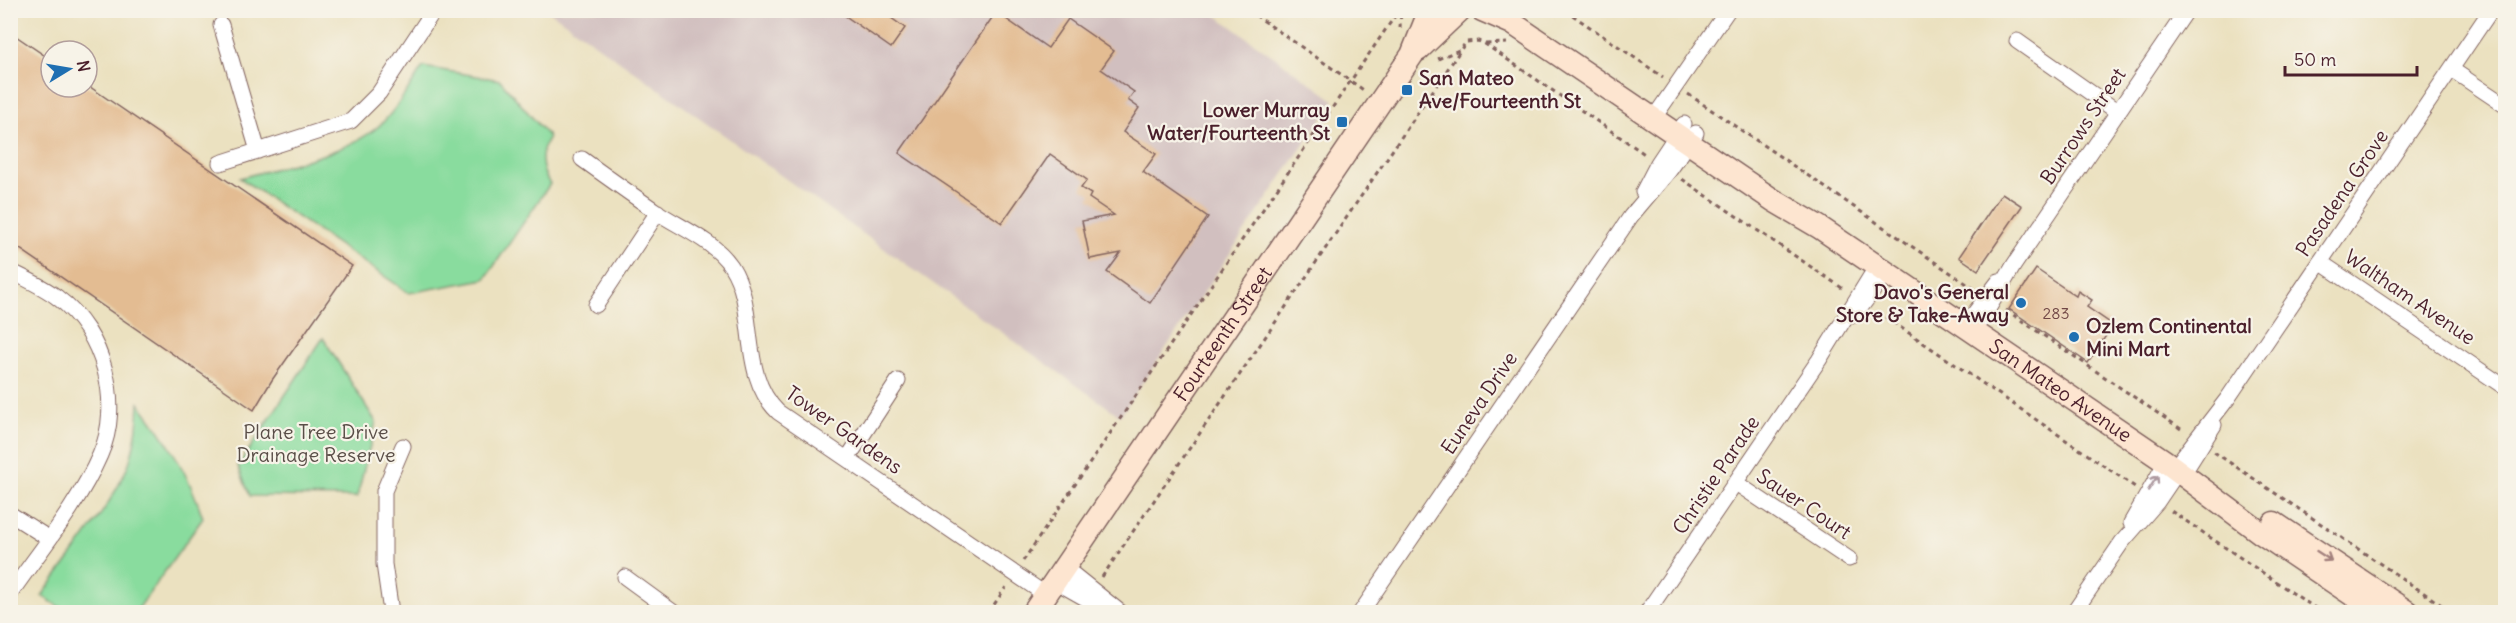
<svg xmlns="http://www.w3.org/2000/svg" width="2516" height="623" viewBox="0 0 2516 623" font-family="Delius,sans-serif">
<style>
.industrial{fill:#d1bfbf}
.green{fill:#89dc9e;stroke:#6a7e64;stroke-width:1.5}
.building{fill:#e3bc92}
.lines{fill:none;stroke-linecap:round;stroke-linejoin:round}
.street-casing{stroke:#82635f;stroke-width:17}
.secondary-casing{stroke:#82635f;stroke-width:25}
.path{stroke:#82635f;stroke-width:3;stroke-dasharray:4.5 4.5;stroke-linecap:butt}
.street{stroke:#fff;stroke-width:15}
.secondary{stroke:#fde5d0;stroke-width:22}
.oneway{stroke:#ae9aa0}
.oneway2{stroke:#a4827e}
.poi-dot{fill:#1f6fb2;stroke:#f7f3e8;stroke-width:2}
.labels{text-anchor:middle;stroke-width:4.5;stroke-linejoin:round;paint-order:stroke}
.number-label{font-size:16px;fill:#704645}
.poi-label{font-size:20px;font-weight:bold;fill:#4a1f2b;stroke:#f7f3e8;text-anchor:start}
.street-label{font-size:20px;fill:#4a1f2b;stroke:#f7f3e8}
.park-label{font-size:20px;fill:#5a4e48;stroke:#f7f3e8}
</style>
<rect width="100%" height="100%" fill="#f7f3e8"/>
<filter id="ink" filterUnits="userSpaceOnUse"><feTurbulence type="fractalNoise" baseFrequency=".0167" numOctaves="2"/><feDisplacementMap in="SourceGraphic" scale="12" xChannelSelector="R" yChannelSelector="G"/><feConvolveMatrix kernelMatrix="1 2 1 2 8 2 1 2 1" color-interpolation-filters="sRGB"/></filter>
<filter id="wash" filterUnits="userSpaceOnUse"><feTurbulence type="fractalNoise" baseFrequency=".008" numOctaves="4" result="noise"/><feDisplacementMap in="SourceGraphic" scale="24" xChannelSelector="R" yChannelSelector="G"/><feGaussianBlur stdDeviation="1.35" result="paint"/><feColorMatrix in="noise" values="0 0 0 0 0 0 0 0 0 0 0 0 0 0 0 0 0 1.4 0 .05"/><feComposite in="paint" operator="in"/></filter>
<g filter="url(#wash)">
<rect width="100%" height="100%" fill="#ebe1c0"/>
<path class="industrial" d="M549,11h661l124,89 -214,316z"/>
<path class="green" d="M423,67l77,13 49,57c-10,15 -9,32 1,47l-65,95 -76,14 -169,-115c41,-12 112,-25 142,-55 16,-15 28,-38 41,-56z
M323,338l53,84 -19,75 -107,-1 -12,-30z
M139,403c28,36 50,71 64,115l-67,94h-69l-25,-16c26,-37 72,-93 87,-133 7,-20 9,-40 10,-60z"/>
<g id="blocks">
<path class="building" d="M837,10h43l25,18 -14,20z
M996,12l52,36 20,-29 46,32 -13,18 33,23 -6,8 11,8 -16,24 33,22 -13,18 65,45 -58,86 -43,-31 14,-19 -31,6 -8,-38 32,-6 -25,-17 2,-4 -10,-6 6,-8 -37,-26 -48,69 -103,-70z
M10,32l41,28v27h39l262,179 -80,114 -18,30 -244,-168z
M2002,193l20,13 -44,64 -19,-13z
M2036,269l40,27 2,-5 14,9 -5,7 26,18 -25,38 -79,-54z"/>
</g>
</g>
<g filter="url(#ink)">
<use href="#blocks" fill-opacity="0" stroke="#82635f" stroke-width="1.5"/>
<g class="lines">
<g class="street-casing">
<path id="street" d="M221,25l37,126
M2017,41l101,71
M2451,69l55,37
M1653,119l75,-109
M582,159c25,18 50,36 75,53 24,16 57,29 74,54 28,43 7,107 47,146l268,183
M220,163l131,-42 28,-28 55,-83
M1643,192l15,-29 26,-39
M2320,262l186,126
M10,271c16,8 34,16 48,27 46,34 65,106 42,157 -22,50 -59,94 -90,139
M596,305l62,-93
M1855,315l31,-42
M1964,327l35,-46
M1974,333l40,-68 173,-255
M847,459l51,-78
M2174,468l54,-70 263,-388
M2183,474l31,-49
M1736,483l113,76
M10,514l38,24
M2131,523l35,-61
M1065,568l55,44
M625,577l48,35
M1055,581l55,31
M391,612l-7,-48v-73l19,-45
M1361,612l270,-396 38,-45 27,-38
M1647,612l172,-252 58,-94
M2074,612l48,-70 35,-40 21,-31"/>
</g>
<g class="secondary-casing">
<g id="secondary">
<path id="s1" d="M1482,10l30,13 261,177 46,27 347,235 95,71 117,79"/>
<path d="M1418,50l42,-40"/>
<path d="M2274,523l133,89"/>
<path id="s2" d="M1034,612l378,-557 18,-45"/>
</g>
</g>
<path class="path" d="M1248,10l117,81
M1565,10l98,67
M1400,28l1,-18
M1486,44l21,-1
M1438,59l21,-9
M1688,94l285,194
M1682,179l163,111
M2006,310l178,121
M1878,312l257,175
M2214,452l238,160
M2171,511l150,101
M1023,561l376,-551
M1102,577l364,-535 12,-1 7,3 161,111
M989,612l17,-25"/>
<use href="#street" class="street"/>
<use href="#secondary" class="secondary"/>
</g>
<defs><path id="oneway-shaft" d="M-6 0H5M1.5-3L5.5 0L1.5 3" fill="none" stroke-width="1.6" stroke-linecap="round" stroke-linejoin="round" transform="scale(1.5)"/></defs>
<use class="oneway" href="#oneway-shaft" transform="translate(2153 483) rotate(-57)"/>
<use class="oneway2" href="#oneway-shaft" transform="translate(2324 556) rotate(33)"/>
</g>
<g class="poi-dot">
<rect x="1401" y="84" width="12" height="12" rx="3"/>
<rect x="1336" y="116" width="12" height="12" rx="3"/>
<circle cx="2021" cy="303" r="6"/>
<circle cx="2074" cy="337" r="6"/>
</g>
<g class="labels">
<g class="number-label">
<text x="2056" y="319">283</text>
</g>
<g class="poi-label">
<text x="1419" y="85">San Mateo<tspan x="1419" dy="23">Ave/Fourteenth St</tspan></text>
<text x="1330" y="117" text-anchor="end">Lower Murray<tspan x="1330" dy="23">Water/Fourteenth St</tspan></text>
<text x="2009" y="299" text-anchor="end">Davo's General<tspan x="2009" dy="23">Store &amp; Take-Away</tspan></text>
<text x="2086" y="333">Ozlem Continental<tspan x="2086" dy="23">Mini Mart</tspan></text>
</g>
<g class="street-label">
<text transform="translate(2083 126) rotate(-56)" y="7">Burrows Street</text>
<text transform="translate(2342 193) rotate(-56)" y="7">Pasadena Grove</text>
<text transform="translate(2410 297) rotate(34)" y="7">Waltham Avenue</text>
<text dy="7" stroke="none"><textPath href="#s2" startOffset="336">Fourteenth Street</textPath></text>
<text dy="7" stroke="none"><textPath href="#s1" startOffset="693">San Mateo Avenue</textPath></text>
<text transform="translate(1479 403) rotate(-56)" y="7">Euneva Drive</text>
<text transform="translate(844 430) rotate(35)" y="7">Tower Gardens</text>
<text transform="translate(1716 475) rotate(-56)" y="7">Christie Parade</text>
<text transform="translate(1804 504) rotate(34)" y="7">Sauer Court</text>
</g>
<g class="park-label">
<text x="316" y="439">Plane Tree Drive<tspan x="316" dy="23">Drainage Reserve</tspan></text>
</g>
</g>
<rect width="2516" height="623" fill="none" stroke="#f7f3e8" stroke-width="36"/>
<g transform="translate(69 69) rotate(79)"><circle r="28" fill="#f7f3e8" stroke="#b29e9c" stroke-width="1.5"/>
<path d="M0-4.5L10 22L0 15L-10 22Z" fill="#1f6fb2"/>
<text y="-9" font-size="16" font-weight="bold" text-anchor="middle" fill="#4a1f2b">N</text>
</g>
<path d="M2285 66v9h132v-9" fill="none" stroke="#4a1f2b" stroke-width="3"/>
<text x="2294" y="66" font-size="18" fill="#4a1f2b" stroke="#f7f3e8" stroke-width="4.5" paint-order="stroke">50 m</text>
</svg>
